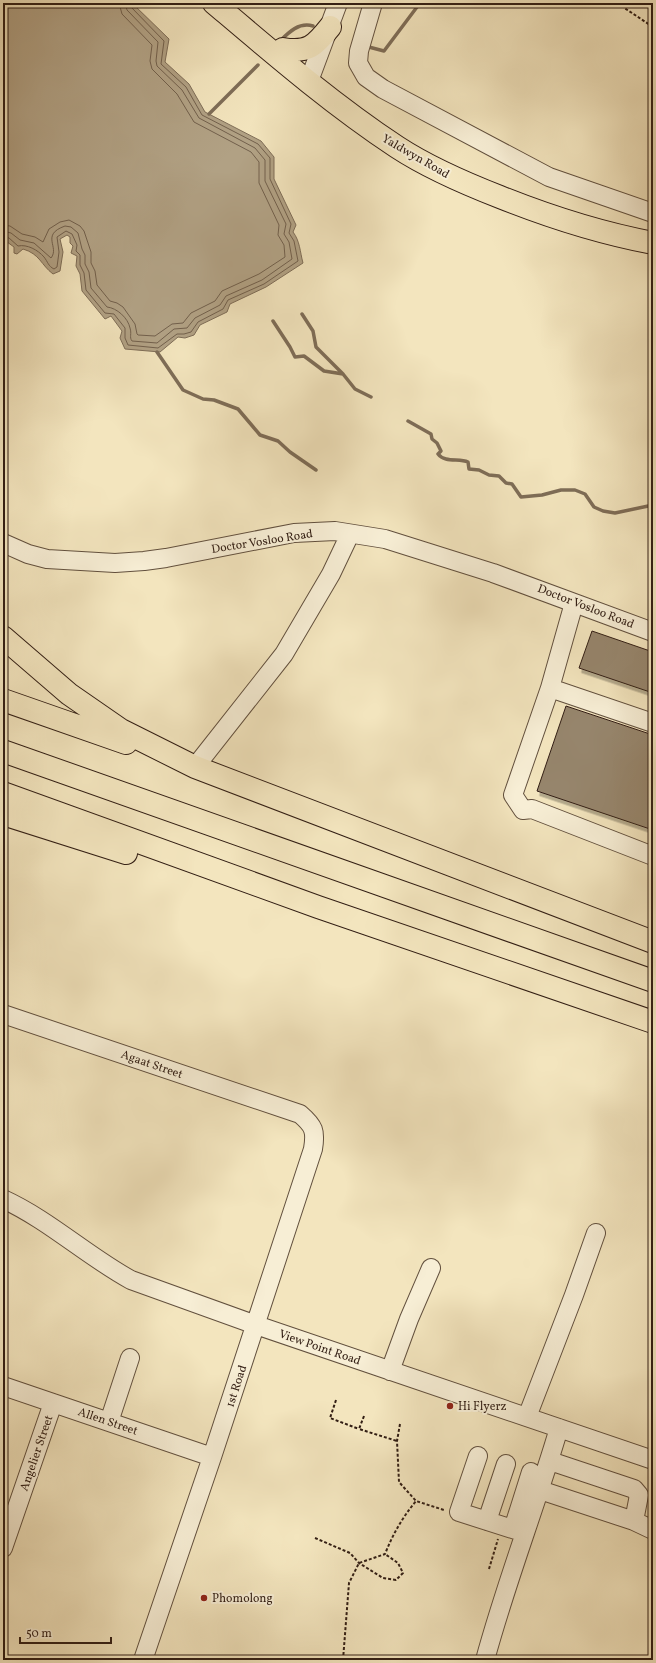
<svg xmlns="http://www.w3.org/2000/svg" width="656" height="1663" viewBox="0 0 656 1663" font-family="Vollkorn,serif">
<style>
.water{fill:#b1a184;stroke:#7e6d57}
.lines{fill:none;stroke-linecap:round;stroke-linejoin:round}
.shore{stroke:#72604c;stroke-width:1}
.stream{stroke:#7e6d57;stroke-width:3.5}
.building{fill:#96856c;stroke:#321e14;filter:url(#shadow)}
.minor-casing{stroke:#62503e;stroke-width:20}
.major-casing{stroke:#321e14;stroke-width:24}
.highway-casing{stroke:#321e14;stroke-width:24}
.path{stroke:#321e14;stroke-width:2;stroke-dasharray:3 2;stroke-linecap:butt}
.minor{stroke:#f7eed5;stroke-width:18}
.major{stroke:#f3e5be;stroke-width:22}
.highway{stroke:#f3e5be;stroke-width:22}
.poi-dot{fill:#8f2418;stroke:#f7eed5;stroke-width:1.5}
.labels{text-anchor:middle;stroke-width:4;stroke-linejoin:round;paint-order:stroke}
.street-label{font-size:12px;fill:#321e14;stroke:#f7eed5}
.poi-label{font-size:12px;fill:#321e14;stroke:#f7eed5;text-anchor:start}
</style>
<defs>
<filter id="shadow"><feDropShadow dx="2.5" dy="4.5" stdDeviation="0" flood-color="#0004"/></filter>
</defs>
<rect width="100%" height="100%" fill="#f3e5be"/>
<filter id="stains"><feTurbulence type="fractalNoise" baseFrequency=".005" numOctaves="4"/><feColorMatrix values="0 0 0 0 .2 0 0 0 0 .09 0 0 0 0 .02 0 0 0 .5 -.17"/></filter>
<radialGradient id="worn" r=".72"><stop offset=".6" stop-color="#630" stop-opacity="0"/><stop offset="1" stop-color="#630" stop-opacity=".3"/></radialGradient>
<path class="water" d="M3,3h129l37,36 -4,23 24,22 16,28 56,29 13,16v22l22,46 -3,7c7,9 7,20 10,31l-37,24 -36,17 -3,8 -27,13 -6,10 -9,3 -7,-1 -18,15 -35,-3 -5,-11 2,-7 -11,-15 -6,3 -23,-28 -2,-17 -4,-8 1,-10 -6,-3 2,-7 -3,-3v-6l-3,-2 -7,4 3,13 -3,19 -7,3c-12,-9 -13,-20 -30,-25l-6,5 -3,-1v-6l-11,-8z"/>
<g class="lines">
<path class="shore" d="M3,225l7,1 12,8 13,3 8,5 6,-13 11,-7 9,-2 11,6 4,5 7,21v11l4,8 2,14 13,16 7,2 6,4 12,17 2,10 1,1 17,1 17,-12 11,-1 8,-10 24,-12 7,-10 37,-17 26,-17 -1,-12 -6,-10 1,-10 -20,-42v-21l-8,-10 -57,-30 -17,-28 -25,-25 -2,-8 2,-16 -30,-31 -3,-11
M3,231l8,2 9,7 14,3 17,15c9,-11 -11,-23 14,-32l6,1 7,6 4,16 3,6v9l4,8 2,16 16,19c10,1 21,11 23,21 2,6 -1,9 2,13l25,2 17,-14 13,-1 8,-10 25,-13 6,-9 36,-16 30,-21 -3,-17 -5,-8 2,-10 -21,-43v-21l-10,-12 -56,-30 -17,-28 -25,-24 -1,-5 2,-19 -31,-32 -2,-7
M3,236l6,2 9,8c9,-2 20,4 26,11 4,5 4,9 10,12l3,-2 2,-15 -2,-15 9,-6 6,3 5,11 -1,6 4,4v10l4,8 2,17 19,23 9,1 11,14v10l3,7 30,3 19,-14h7l7,-2 7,-10 25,-13 5,-9 36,-16 34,-23 -4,-20 -5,-8 2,-9 -21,-45v-21l-12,-14 -56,-29 -16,-28 -25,-23 3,-23 -33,-34 -1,-4"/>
<path class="stream" d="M280,41c9,-9 19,-19 33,-15
M365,46l19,5 36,-48
M209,114l49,-49
M302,314l11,17 3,16 27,27
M273,321l17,26 5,10 9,-1 20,15 19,3 12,15 16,8
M157,352l26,38 20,9 11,1 24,9 22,26 18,6 12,11 26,18
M408,421l23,13 1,5 5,4 4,8 -3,3c7,9 21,4 30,8l1,7 10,1 10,5 10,1 7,7 6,1 9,13 21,-2 19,-5h14l10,4 9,13 9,4 12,2 38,-8"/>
</g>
<path class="building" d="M592,631l61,21v41l-74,-25z
M566,706l87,29v95l-116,-39z"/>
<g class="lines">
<g class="minor-casing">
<path id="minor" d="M373,3l-14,48 -1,12 8,14 17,12 166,88 104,36
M309,81l29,-78
M3,543l25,11 19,5 68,4 29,-2 22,-3 128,-25 41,-2 50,8 108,34 160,59
M574,603l-24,85 -37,107 10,15 9,-1 121,47
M550,688l103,35
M195,767l89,-113 47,-80 19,-40
M3,1014l297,100c14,12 16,17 13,35l-101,308 -69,203
M3,1199c46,21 84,57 128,81l125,45 397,135
M390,1371l19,-52 22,-51
M3,1386l209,71
M527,1417l47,-122 22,-62
M109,1422l21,-64
M478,1456l-19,56 66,21
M550,1461l84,28 5,6 -5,26
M540,1490l94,31 19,9
M487,1521l19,-57
M513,1529l18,-57
M3,1548l50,-145
M485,1660c21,-78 51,-154 74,-232"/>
</g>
<g class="major-casing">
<path id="major" d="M214,3c59,50 118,101 183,144 32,21 67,36 103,50 50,20 100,36 153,46
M283,49c25,4 32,-3 47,-22"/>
</g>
<g class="highway-casing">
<path id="highway" d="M3,637l66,57 52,36 74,37 458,175
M3,700l123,43
M3,751l650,230
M3,793l315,114 335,115
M3,814l123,39"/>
</g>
<path class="path" d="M617,3l36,24
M336,1400l-6,18 29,11
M364,1416l-5,13 38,12
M400,1424l-3,17 2,41 17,19 28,9
M315,1538l35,15 9,10 24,15 13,2 7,-7 -5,-10 -13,-9
M489,1569l9,-30
M343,1660l6,-77 10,-20 26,-9c8,-20 17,-36 31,-53
M370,1660h11"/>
<use href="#minor" class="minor"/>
<use href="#major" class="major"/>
<use href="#highway" class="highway"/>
</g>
<g class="poi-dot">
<circle cx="450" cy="1406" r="4"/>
<circle cx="204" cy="1598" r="4"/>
</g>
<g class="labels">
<g class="street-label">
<text transform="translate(416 156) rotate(30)" y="4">Yaldwyn Road</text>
<text transform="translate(262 541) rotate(-9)" y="4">Doctor Vosloo Road</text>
<text transform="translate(586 606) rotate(21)" y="4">Doctor Vosloo Road</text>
<text transform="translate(152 1064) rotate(19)" y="4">Agaat Street</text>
<text transform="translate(320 1347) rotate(19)" y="4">View Point Road</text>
<text transform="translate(236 1386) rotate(-72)" y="4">1st Road</text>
<text transform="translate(108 1421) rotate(19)" y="4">Allen Street</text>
<text transform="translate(36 1453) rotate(-71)" y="4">Angelier Street</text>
</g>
<g class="poi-label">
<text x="458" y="1410">Hi Flyerz</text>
<text x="212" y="1602">Phomolong</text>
</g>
</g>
<rect width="656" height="1663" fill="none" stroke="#f3e5be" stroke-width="16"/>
<rect x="4" y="4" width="648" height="1655" fill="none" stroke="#321e14" stroke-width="2"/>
<rect x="8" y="8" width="640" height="1647" fill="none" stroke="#321e14"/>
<path d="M20 1637v6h91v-6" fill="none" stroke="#321e14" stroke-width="2"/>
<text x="26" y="1637" font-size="12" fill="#321e14" stroke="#f7eed5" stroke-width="3" paint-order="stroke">50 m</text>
<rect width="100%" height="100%" filter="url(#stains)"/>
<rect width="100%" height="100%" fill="url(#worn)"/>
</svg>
